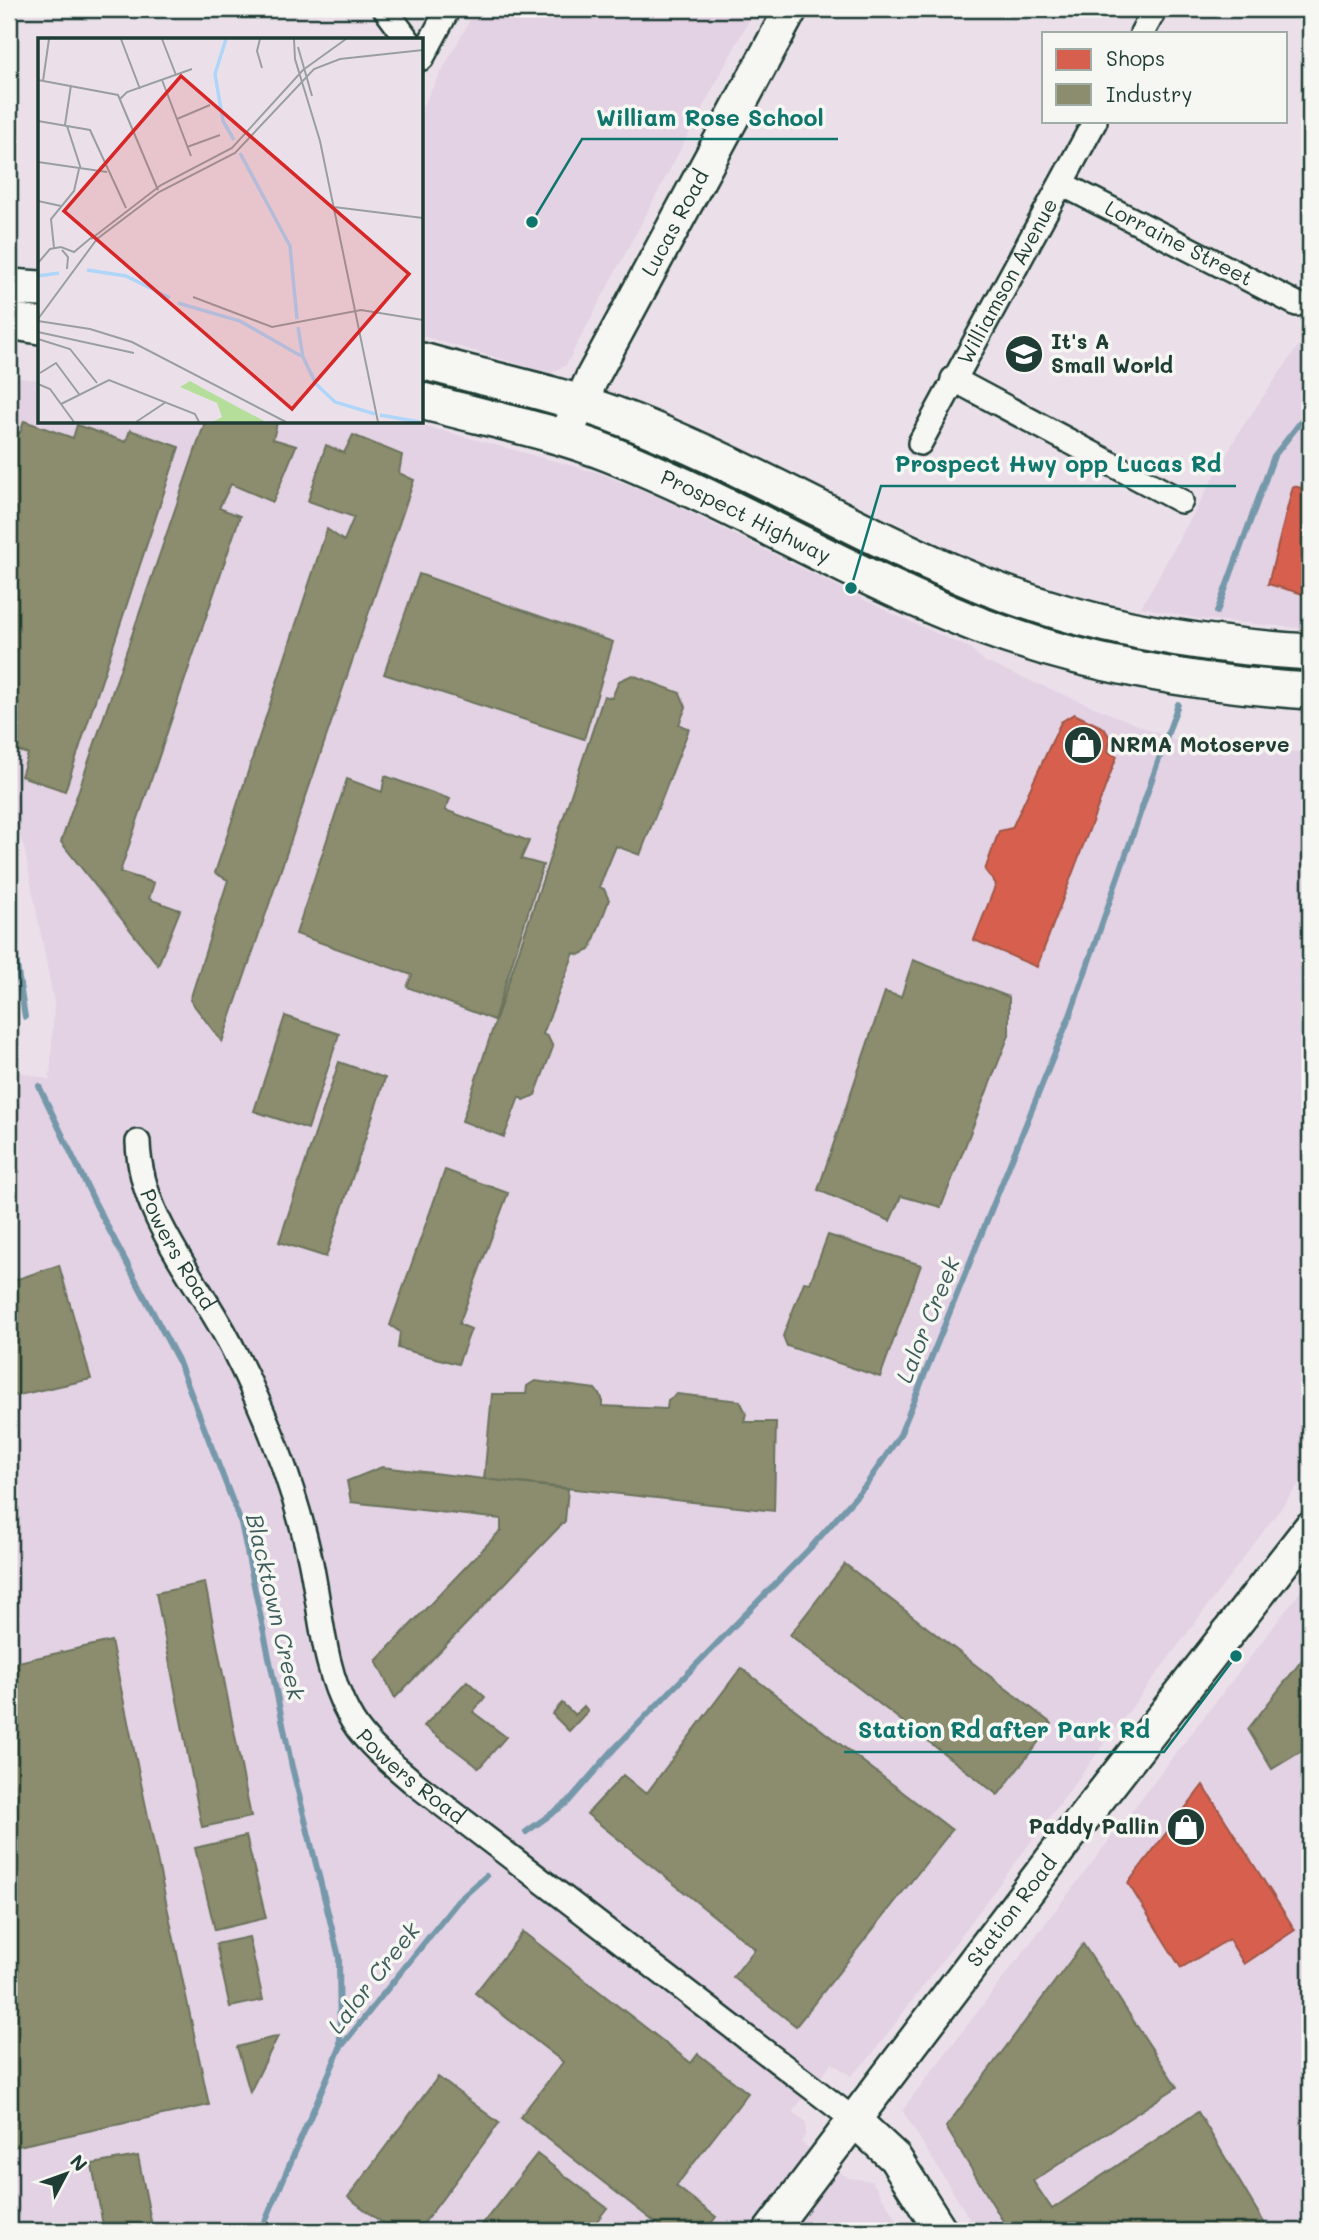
<svg xmlns="http://www.w3.org/2000/svg" width="1319" height="2240" viewBox="0 0 1319 2240" font-family="Mali,sans-serif">
<style>
.built{fill:#e3d1e4}
.shops{fill:#d6604d;stroke:#9f5646;stroke-width:2}
.industry{fill:#8c8c6e;stroke:#6b745d;stroke-width:2}
.lines{fill:none;stroke-linecap:round;stroke-linejoin:round}
.stream{stroke:#7599aa;stroke-width:6}
.street-casing{stroke:#1f3d34;stroke-width:28}
.secondary-casing{stroke:#1f3d34;stroke-width:37}
.primary-casing{stroke:#1f3d34;stroke-width:40}
.street{stroke:#f6f6f2;stroke-width:23}
.secondary{stroke:#f6f6f2;stroke-width:32}
.primary{stroke:#f6f6f2;stroke-width:35}
.labels{text-anchor:middle;stroke-width:7;stroke-linejoin:round;paint-order:stroke}
.street-label{font-size:21px;fill:#1f3d34;stroke:#f6f6f2}
.poi-label{font-size:21px;font-weight:bold;fill:#1f3d34;stroke:#f6f6f2;text-anchor:start}
.water-label{font-size:23px;font-style:italic;fill:#3c5c5b;stroke:#f6f6f2}
.inset-river{fill:none;stroke:#afd6f9;stroke-width:3.5}
.inset-road{fill:none;stroke:#999fa1;stroke-width:2}
.view{fill:#d62828;fill-opacity:0.15;stroke:#d62828;stroke-width:3.5}
.inset-edge{fill:none;stroke:#1f3d34;stroke-width:3.5}
.leader{fill:none;stroke:#0f766e;stroke-width:2.5}
.callout-dot{fill:#0f766e;stroke:#f6f6f2;stroke-width:2.5}
.callout-label{font-size:23px;text-anchor:middle;font-weight:bold;fill:#0f766e;stroke:#f6f6f2;stroke-width:7;stroke-linejoin:round;paint-order:stroke}
</style>
<rect width="100%" height="100%" fill="#ebe0ea"/>
<filter id="ink" filterUnits="userSpaceOnUse"><feTurbulence type="fractalNoise" baseFrequency=".0143" numOctaves="2"/><feDisplacementMap in="SourceGraphic" scale="14" xChannelSelector="R" yChannelSelector="G"/><feConvolveMatrix kernelMatrix="1 2 1 2 8 2 1 2 1" color-interpolation-filters="sRGB"/></filter>
<g filter="url(#ink)">
<path class="built" d="M476,9h279l-189,356 -15,8 -129,-37v-229z
M1310,329v300l-110,-10 -59,-12 100,-178z
M9,377l31,3v42h370l189,51 64,26 232,116 75,33 15,14 213,88 112,2v717l-440,588 -19,19 -19,-13 -39,48 13,12v11l-5,8 47,36 24,3 32,50h-895v-1162l41,11 4,-78 -30,-155 -15,-39z
M1310,1579v652h-333l-75,-121z"/>
<path class="shops" d="M1293,486l17,4v106l-42,-12z
M1074,714l30,14 6,10 -2,14 9,4 -80,211 -63,-27 22,-56 -11,-14 14,-39 13,-3 49,-106z
M1203,1785l92,145 -51,34 -15,-25 -48,29 -53,-85z"/>
<path class="industry" d="M24,421l49,17 4,-13 49,17 4,-12 49,17 -114,344 -44,-15 7,-22 -19,-6v-319l11,4z
M205,422h67l5,1 -4,16 23,7 -23,56 -42,-18 -12,24 21,8 -120,356 34,11 -5,16 31,11 -22,55 -97,-123z
M353,435l49,20 -3,18 15,7 -192,562 -32,-42 38,-120 -13,-7 112,-344 17,12 10,-24 -46,-16 18,-56 18,8z
M419,574l194,68 -29,97 -200,-65z
M632,675l48,18 6,14 -7,17 10,5 -49,126 -24,-9 -17,41 5,2 5,11 -19,50 -11,5 -5,-2 -31,81 5,3 5,10 -18,48 -11,5 -5,-3 -15,40 -42,-16 142,-425 8,2 7,-17z
M385,776l65,23 -5,11 84,31 -8,18 22,6 -49,155 -87,-33 5,-12 -116,-41 51,-155 35,13z
M913,960l96,37v38l-68,172 -40,-11 -11,25 -72,-31 67,-198 16,5z
M285,1016l54,18 -31,95 -54,-18z
M339,1062l46,16 -59,179 -47,-15z
M9,1141l10,31 -10,3z
M445,1170l63,23 -49,131 12,5 -13,35 -60,-16 2,-16 -10,-7z
M828,1235l93,30 -41,112 -93,-31 -4,-10 21,-54 6,1z
M59,1265l32,114 -77,17 -5,-16v-98z
M535,1381l60,8 7,9v8l65,3 1,-9 9,-6 63,7 6,12 -2,9h32l-2,89 -290,-32 8,-85h34l1,-8z
M382,1467l186,22 -3,32 -170,177 -19,-37 125,-131v-11l-150,-17 -4,-21z
M845,1564l207,160 -54,71 -208,-160z
M205,1583l46,234 -49,10 -46,-234z
M111,1641l98,464 -200,43v-484z
M1310,1650v96l-38,23 -24,-40z
M741,1668l211,162 -156,196 -63,-49 22,-28 -168,-135 36,-39 23,19z
M467,1681l18,16 -12,15 33,25 -27,31 -55,-42z
M562,1703l13,12 9,-9 4,5 -19,20 -17,-17z
M246,1836l20,82 -51,12 -20,-82z
M523,1932l168,131 7,-9 50,39 -72,93 40,31 -11,14h-39l-146,-114 43,-55 -88,-69z
M249,1937l14,63 -33,7 -14,-63z
M1083,1944l94,143 -144,94 19,28 146,-97 71,119h-260l-63,-104z
M278,2036l-28,56 -13,-45z
M438,2077l61,46 -81,108h-25l-45,-34z
M537,2154l70,54 -18,23h-112z
M138,2156l15,75h-49l-12,-67z"/>
<g class="lines">
<path class="stream" d="M1217,612l57,-156 36,-46
M9,915l16,102
M39,1086l57,119 82,155 63,163 51,244 47,190 1,91
M526,1832l42,-30 46,-53 198,-203 54,-61 34,-50 171,-422 107,-309
M261,2231l79,-183 118,-147 28,-25"/>
<g class="street-casing">
<g id="street">
<path d="M385,9l23,31"/>
<path d="M1142,33l13,-24"/>
<path d="M422,58l26,-49"/>
<path id="s1" d="M1062,184l235,120"/>
<path d="M953,379l228,122"/>
<path id="s2" d="M920,443l175,-322"/>
<path id="s3" d="M138,1142c2,78 63,141 96,209 33,65 59,132 75,203 12,52 13,112 39,159 15,29 41,48 65,69l441,338"/>
</g>
</g>
<g class="secondary-casing">
<g id="secondary">
<path id="s4" d="M564,439l29,-63 198,-367"/>
<path d="M854,2120l41,38 46,73"/>
<path id="s5" d="M770,2231l294,-388 246,-315"/>
</g>
</g>
<g class="primary-casing">
<g id="primary">
<path d="M9,287l31,2"/>
<path d="M9,321l31,5"/>
<path d="M422,361c64,18 131,31 193,54 128,48 244,120 370,171 103,41 215,60 325,66"/>
<path id="s6" d="M422,401c62,17 128,29 188,53 128,51 246,125 374,173 105,39 215,57 326,64"/>
</g>
</g>
<use href="#street" class="street"/>
<use href="#secondary" class="secondary"/>
<use href="#primary" class="primary"/>
</g>
</g>
<defs>
<g id="school-disc" transform="scale(2.0125)"><circle r="9.5" fill="#1f3d34" stroke="#f6f6f2"/><path d="M0-5L7-2L0 1L-7-2ZM-4 1L0 2.5L4 1V4Q0 6-4 4Z" fill="#fff"/></g>
<g id="shop-disc" transform="scale(2.0125)"><circle r="9.5" fill="#1f3d34" stroke="#f6f6f2"/><path d="M-5-2.5h2.3a2.7 3.5 0 0 1 5.4 0H5L5.5 6h-11ZM-1.5-2.5h3a1.5 2.3 0 0 0-3 0Z" fill="#fff"/></g>
</defs>
<g fill-rule="evenodd">
<use href="#school-disc" x="1024" y="354"/>
<use href="#shop-disc" x="1083" y="745"/>
<use href="#shop-disc" x="1186" y="1827"/>
</g>
<g class="labels">
<g class="street-label">
<text dy="7" stroke="none"><textPath href="#s4" startOffset="243">Lucas Road</textPath></text>
<text dy="7" stroke="none"><textPath href="#s1" startOffset="131">Lorraine Street</textPath></text>
<text dy="7" stroke="none"><textPath href="#s2" startOffset="184">Williamson Avenue</textPath></text>
<text dy="7" stroke="none"><textPath href="#s6" startOffset="345">Prospect Highway</textPath></text>
<text dy="7" stroke="none"><textPath href="#s3" startOffset="116">Powers Road</textPath></text>
<text dy="7" stroke="none"><textPath href="#s3" startOffset="704">Powers Road</textPath></text>
<text dy="7" stroke="none"><textPath href="#s5" startOffset="401">Station Road</textPath></text>
</g>
<g class="poi-label">
<text x="1051" y="349">It's A<tspan x="1051" dy="24">Small World</tspan></text>
<text x="1110" y="752">NRMA Motoserve</text>
<text x="1159" y="1834" text-anchor="end">Paddy Pallin</text>
</g>
<g class="water-label">
<text transform="translate(928 1320) rotate(-68)" y="8">Lalor Creek</text>
<text transform="translate(275 1607) rotate(77)" y="8">Blacktown Creek</text>
<text transform="translate(374 1978) rotate(-52)" y="8">Lalor Creek</text>
</g>
</g>
<g transform="translate(38 38)">
<rect width="385" height="385" fill="#ebe0ea"/>
<path d="M152,343l16,9 60,32h-54l10,-5 -5,-14 -37,-16z" fill="#b5de9b"/>
<path class="inset-river" d="M188,1l-11,35 8,47 11,19M202,115l50,93 7,73M49,232l39,6 44,22M0,238l21,-3M140,265l62,18 61,35M260,289l5,30 13,27 19,18 40,12M342,377l40,7"/>
<path class="inset-road" d="M83,1l19,50M124,1l14,36M222,1l-3,12 5,17M256,1l1,20 25,82 58,281M260,9l14,49M0,42l80,15 40,95M124,42l29,76M5,43l6,-42M82,61l7,-7 65,-23M139,81l33,-14M0,83l52,9 36,78M27,87l6,-40M29,88l14,43M149,109l33,-12M0,124l69,10M0,163l23,5M296,169l89,11M53,201l70,-54 71,-37 71,-78 43,-31M16,210l-3,-29 23,-28 5,-22M24,212l6,7 -1,12M0,225l12,-14 11,-2 13,5 18,-15M155,259l79,30 89,-17 62,10M0,281l59,-80 62,-47 76,-39 79,-84 26,-10 83,-9M0,283l52,8 42,13 154,80M0,294l96,21M0,301l32,10 27,34M2,335l16,-10 23,31M0,346l12,5 24,33M23,366l48,-24 86,34 4,8M98,384l30,-20"/>
<path class="view" d="M143,38l228,198 -117,135 -228,-198z"/>
<rect width="385" height="385" class="inset-edge"/>
</g>
<path class="leader" d="M532 222L582 139H838M851 588L881 486H1236M1236 1656L1164 1752H844"/>
<g class="callout-dot">
<circle cx="532" cy="222" r="7"/>
<circle cx="851" cy="588" r="7"/>
<circle cx="1236" cy="1656" r="7"/>
</g>
<g class="callout-label">
<text x="710" y="126">William Rose School</text>
<text x="1058" y="472">Prospect Hwy opp Lucas Rd</text>
<text x="1004" y="1738">Station Rd after Park Rd</text>
</g>
<rect width="1319" height="2240" fill="none" stroke="#f6f6f2" stroke-width="35"/>
<rect x="18" y="18" width="1284" height="2205" fill="none" stroke="#1f3d34" stroke-width="2.5" filter="url(#ink)"/>
<rect x="1042" y="32" width="245" height="91" fill="#f6f6f2" stroke="#a0aca6" stroke-width="2"/>
<rect x="1056" y="49" width="35" height="21" fill="#d6604d" stroke="#a0aca6" stroke-width="2"/>
<text x="1106" y="66" font-size="21" fill="#1f3d34">Shops</text>
<rect x="1056" y="84" width="35" height="21" fill="#8c8c6e" stroke="#a0aca6" stroke-width="2"/>
<text x="1106" y="102" font-size="21" fill="#1f3d34">Industry</text>
<g transform="translate(66 2174) rotate(49)" stroke="#f6f6f2" stroke-width="5" paint-order="stroke">
<path d="M0-5L12 26L0 18L-12 26Z" fill="#1f3d34"/>
<text y="-10" font-size="19" font-weight="bold" text-anchor="middle" fill="#1f3d34">N</text>
</g>
</svg>
